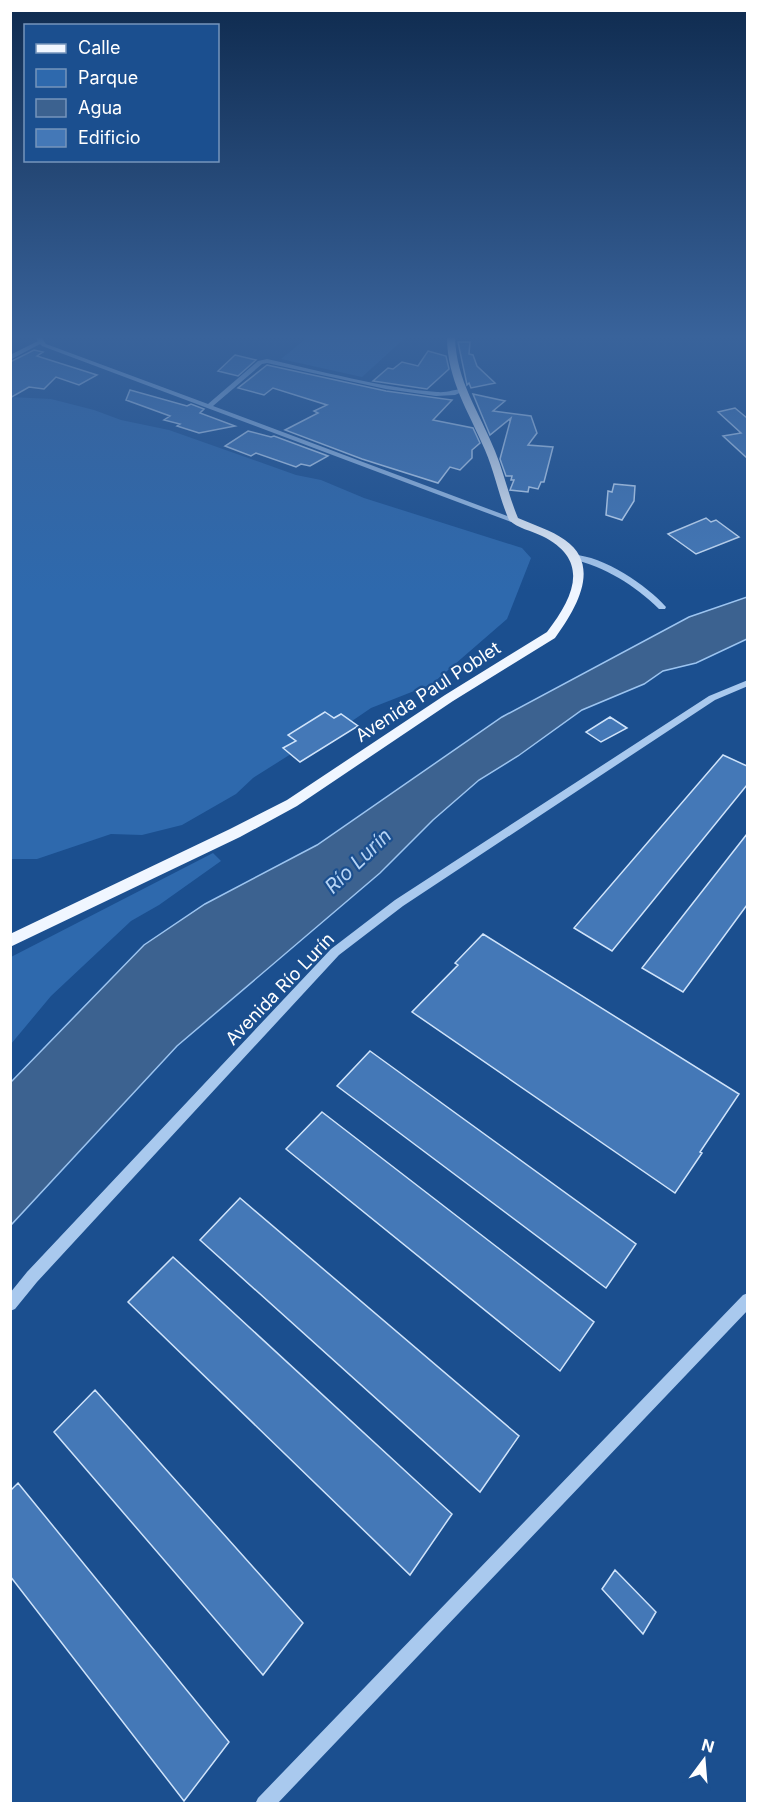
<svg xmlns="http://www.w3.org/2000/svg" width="758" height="1814" viewBox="0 0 758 1814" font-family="Inter,sans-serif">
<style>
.green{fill:#2e69ad}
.water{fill:#3c6290;stroke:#9cc4f0;stroke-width:1.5}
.building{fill:#4478b7;stroke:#cfe3fa;stroke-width:1.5}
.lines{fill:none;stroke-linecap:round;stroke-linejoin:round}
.minor{fill:#a9c9ee;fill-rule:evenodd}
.major{fill:#f0f6ff;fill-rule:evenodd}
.labels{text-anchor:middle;stroke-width:4.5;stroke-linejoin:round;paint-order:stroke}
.street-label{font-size:18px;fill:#fff;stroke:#1b4f8f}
.water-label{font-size:20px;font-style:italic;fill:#b5d3f5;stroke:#1b4f8f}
</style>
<rect width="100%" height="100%" fill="#1b4f8f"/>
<path class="green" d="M308,337h98l-44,40 -81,-18z
M10,397l41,2 43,11 27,10 48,10 127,45 25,5 43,18 158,50 9,10 -24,61 -75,65 -61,24 -38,26 -20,6 -60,38 -17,16 -54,31 -40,10 -31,-1 -74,25h-26z
M213,853l8,8 -62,44 -28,16 -80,75 -40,48v-87z"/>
<path class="water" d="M747,597v42l-51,24 -33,8 -19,13 -62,26 -64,46 -39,24 -46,40 -53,53 -203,173 -166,179v-143l133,-137 61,-41 112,-59 185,-128 187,-100z"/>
<path class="building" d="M458,342h12l-1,12 4,1 4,11 18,17 -24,5 -2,-5 -2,2z
M34,350l9,2 -6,4 60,19 -18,10 -23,-8 -12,12 -15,-2 -19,11v-36z
M428,351l18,5 3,13 -22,20 -54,-8 15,-13 5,1 9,-7 16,4z
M235,355l21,5 -18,16 -20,-5z
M267,365l119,26 66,9 -19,20 40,8 7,15 -8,7v8l-12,12 -10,-3 -12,16 -76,-24 -77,-29 33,-17 -4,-2 13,-6 -54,-17 -9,7 -26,-7z
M130,390l57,16 4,-2 13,5 -4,4 35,13 -36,7 -22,-7 3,-2 -16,-4 6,-4 -44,-16z
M473,394l32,7 -12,10 38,5 6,17 -9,12 25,2 -9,35h-3l-3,7 -9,-2 -1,5 -18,-2 4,-10h-3l1,-4h-6l-6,-17 11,-41 -21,17z
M735,408l12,10v40l-24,-22 18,-3 -23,-21z
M248,431l23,6 3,-1 54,20 -18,10 -9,-2 -5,3 -40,-14 -5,3 -26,-10z
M614,484l21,2 -1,15 -12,19 -16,-5 2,-24 4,1z
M706,518l5,4 5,-2 23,17 -43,17 -28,-20z
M325,712l9,6 7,-4 17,12 -58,36 -17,-14 13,-7 -8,-6z
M610,717l17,11 -26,14 -15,-10z
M723,755l24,11v19l-135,166 -38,-23z
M747,834v71l-64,87 -41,-24z
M483,934l256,160 -39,58 2,1 -27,40 -263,-181 46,-47 -3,-2z
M370,1051l266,193 -30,44 -269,-202z
M322,1112l272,210 -34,49 -274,-222z
M240,1198l279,238 -39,56 -280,-252z
M173,1257l279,257 -42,61 -282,-273z
M95,1390l208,233 -40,52 -209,-243z
M18,1483l211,259 -45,59 -174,-225v-85z
M615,1570l41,42 -13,22 -41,-45z"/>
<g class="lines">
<path class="minor" d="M35,337h6l5,7 162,60 50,-43 9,-2c54,12 115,29 170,33 10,1 18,-3 27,-3v2l-9,4 -19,1 -50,-7 -119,-26 -5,1 -49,42 305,114 -7,2 -469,-176 -2,-2 -30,16v-5l28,-14z
M572,555c29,-1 76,31 94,52l-1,2h-6c-24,-24 -54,-42 -87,-50z
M748,680v6l-33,14 -312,206 -64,49 -302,327 -22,27 -5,2v-18l17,-21 304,-323 64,-49 314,-204z
M748,1293v17l-471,494h-22l3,-6 485,-503z"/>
<path class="major" d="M447,337h8c1,44 25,76 40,114 9,22 14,46 23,67 16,7 33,12 47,22 37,26 11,69 -10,98l-102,63 -156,105 -57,31 -230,110v-13l220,-105 57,-29 158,-105 102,-63c27,-35 44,-72 -5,-96 -10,-5 -25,-8 -33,-16 -10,-23 -14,-47 -24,-70 -16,-38 -38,-70 -38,-113z"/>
</g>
<linearGradient id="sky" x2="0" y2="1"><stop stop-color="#0f2b4f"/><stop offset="0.57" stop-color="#39639b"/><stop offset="1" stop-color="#39639b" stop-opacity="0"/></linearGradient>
<rect width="758" height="591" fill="url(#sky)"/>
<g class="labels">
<g class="street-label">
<text transform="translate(428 692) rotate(-33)" y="6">Avenida Paul Poblet</text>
<text transform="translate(280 989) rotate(-46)" y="6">Avenida Río Lurín</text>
</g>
<g class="water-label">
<text transform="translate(358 861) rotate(-44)" y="7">Río Lurín</text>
</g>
</g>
<rect width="758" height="1814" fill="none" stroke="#ffffff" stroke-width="24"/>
<rect x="24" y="24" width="195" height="138" fill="#1b4f8f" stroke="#7695bc" stroke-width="1.5"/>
<rect x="36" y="44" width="30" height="9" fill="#f0f6ff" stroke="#7695bc" stroke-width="1.5"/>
<text x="78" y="54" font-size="18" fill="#ffffff">Calle</text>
<rect x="36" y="69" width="30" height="18" fill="#2e69ad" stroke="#7695bc" stroke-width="1.5"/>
<text x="78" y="84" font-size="18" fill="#ffffff">Parque</text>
<rect x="36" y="99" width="30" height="18" fill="#3c6290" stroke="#7695bc" stroke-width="1.5"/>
<text x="78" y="114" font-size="18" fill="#ffffff">Agua</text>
<rect x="36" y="129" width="30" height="18" fill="#4478b7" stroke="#7695bc" stroke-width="1.5"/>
<text x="78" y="144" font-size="18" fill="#ffffff">Edificio</text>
<g transform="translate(704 1760) rotate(16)" stroke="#1b4f8f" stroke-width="4.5" paint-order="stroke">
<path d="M0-4.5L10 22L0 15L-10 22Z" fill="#ffffff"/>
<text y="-9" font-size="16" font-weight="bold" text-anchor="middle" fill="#ffffff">N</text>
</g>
</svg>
